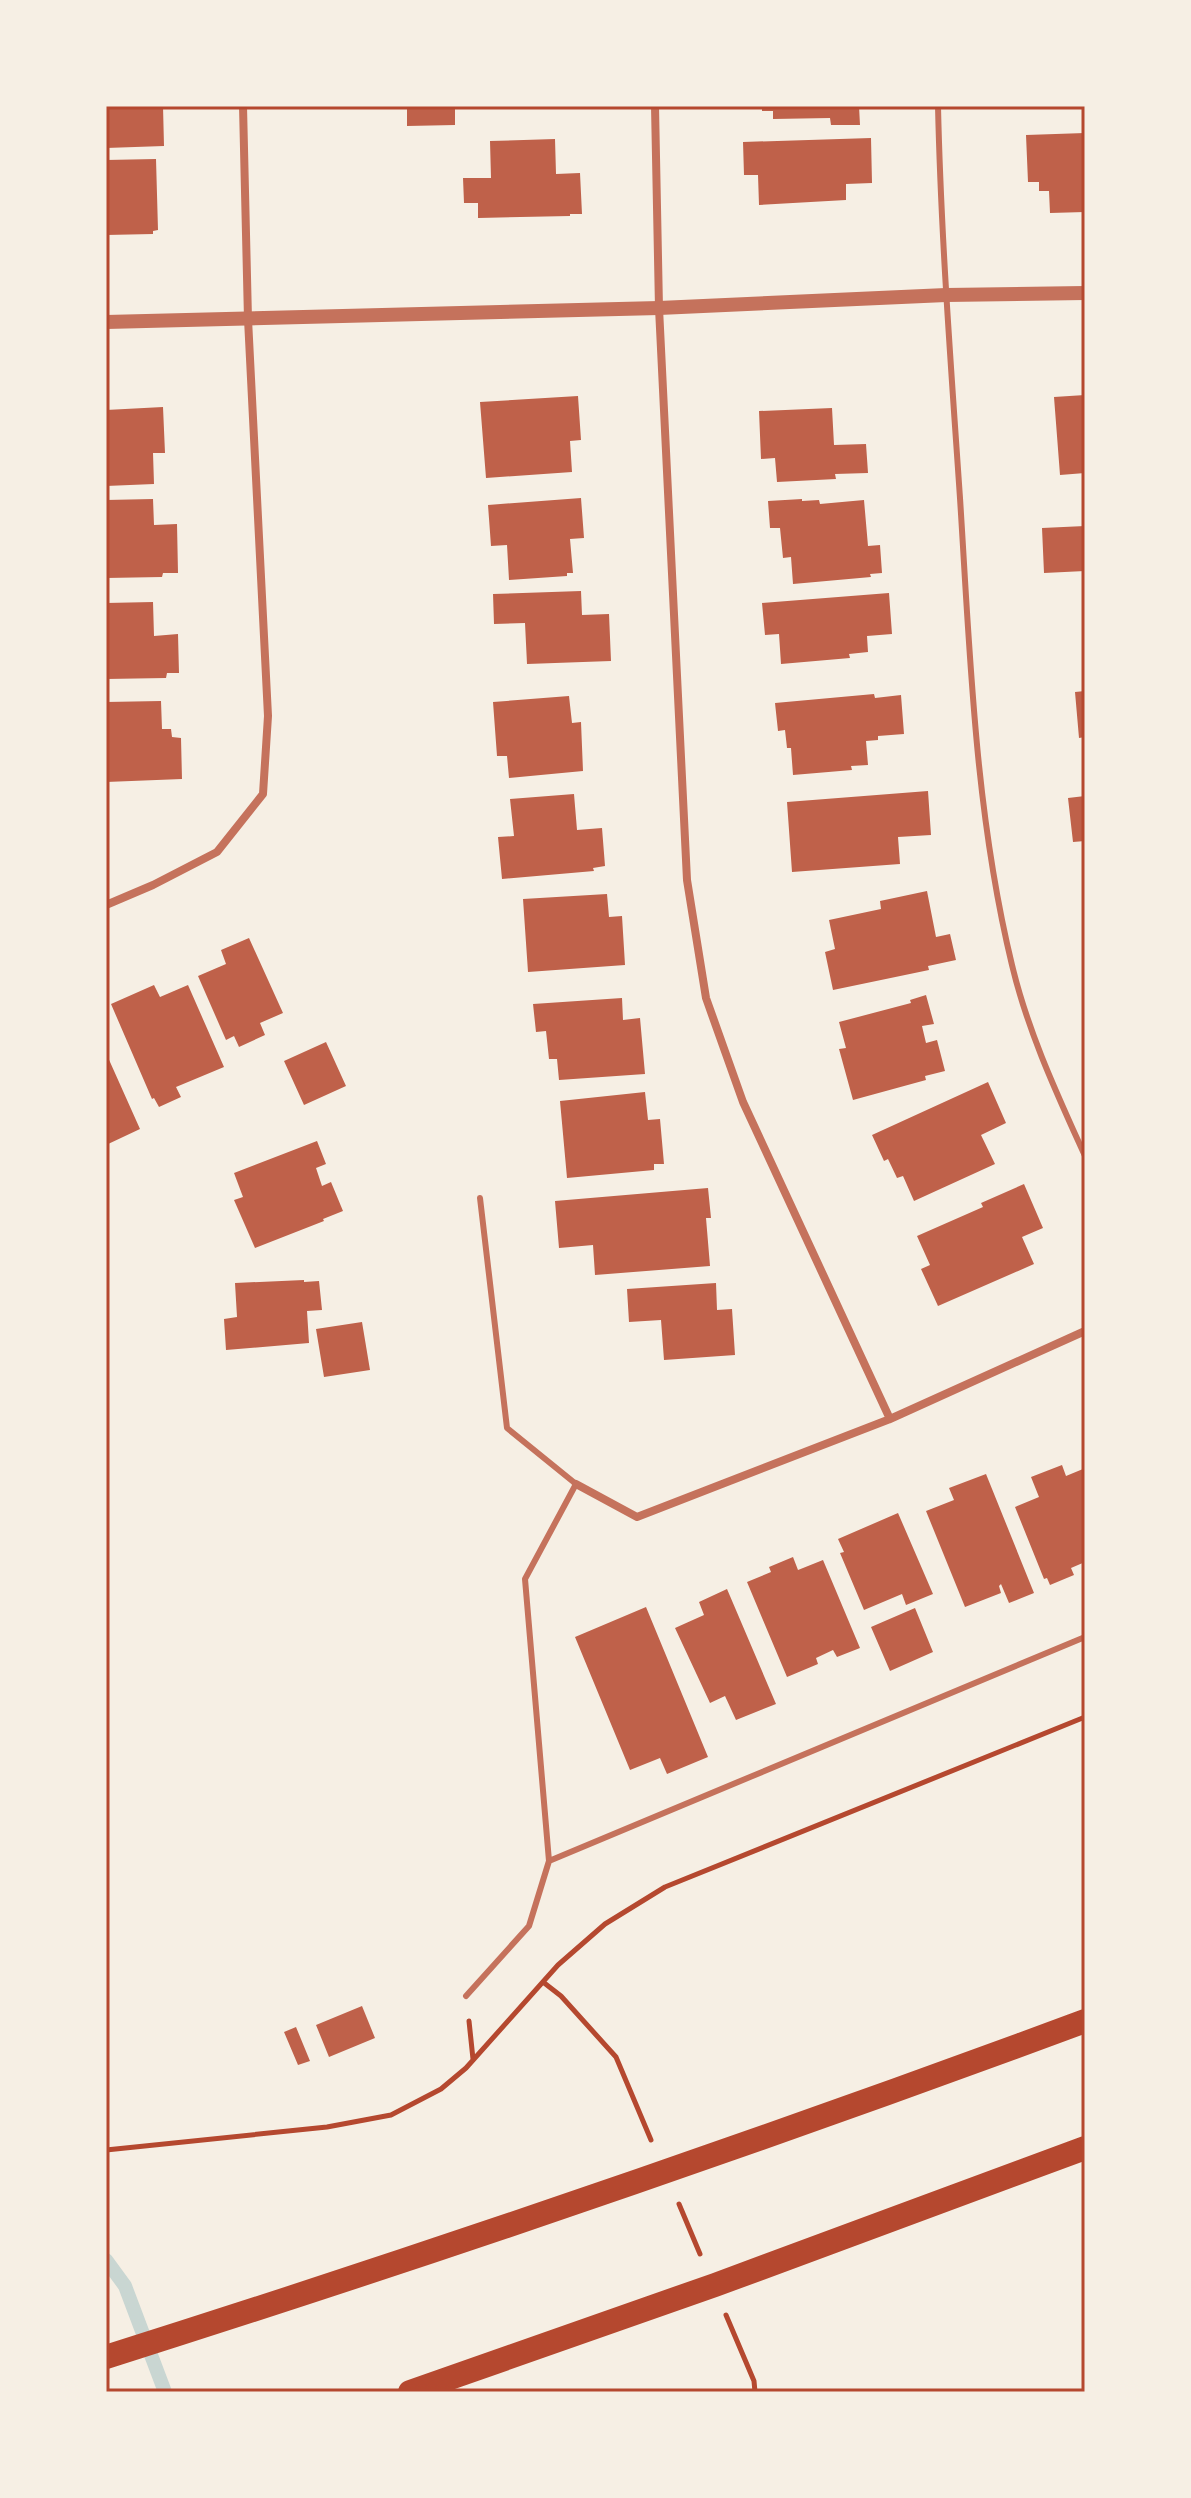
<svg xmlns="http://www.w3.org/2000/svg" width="1191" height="2498" viewBox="0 0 1191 2498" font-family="Raleway,sans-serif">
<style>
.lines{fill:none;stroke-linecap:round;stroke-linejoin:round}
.stream{stroke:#c9d6d2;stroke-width:14}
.building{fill:#bf614a}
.path{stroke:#b5482f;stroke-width:5}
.service{stroke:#c5725c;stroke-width:6}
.minor{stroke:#c5725c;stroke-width:8}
.tertiary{stroke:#c5725c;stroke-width:14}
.motorway{stroke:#b5482f;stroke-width:24}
.neatline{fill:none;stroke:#b5482f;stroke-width:3}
</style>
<rect width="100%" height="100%" fill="#f6efe4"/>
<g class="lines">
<path class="stream" d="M106,2260l19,26 40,106"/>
</g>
<path class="building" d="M106,106h57l1,40 -58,2z
M407,106h48v19l-48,1z
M762,106h97l1,19h-29l-1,-7 -57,1v-8h-11z
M1085,133v79l-35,1 -1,-22h-10v-9h-11l-2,-47z
M871,138l1,45 -26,1v16l-87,5 -1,-30h-14l-1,-33z
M555,139l1,35 24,-1 2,41h-12v2l-92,2v-15h-14l-1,-25h28l-1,-37z
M156,159l2,71 -5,1v3l-47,1v-75z
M1085,395v78l-25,2 -6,-78z
M578,396l3,44 -11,1 2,31 -86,6 -6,-76z
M163,407l2,46h-12l1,31 -48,2v-76z
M832,408l2,37 32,-1 2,29 -33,1 1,5 -59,3 -2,-24 -14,1 -2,-48z
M581,498l3,40 -14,1 3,34h-6v3l-58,4 -2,-35 -16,1 -3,-41z
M153,499l1,26 23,-1 1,49h-15l-1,4 -56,1v-78z
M802,499v2l17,-1 1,4 44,-4 4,46 12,-1 2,28 -12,1 1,3 -78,7 -2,-27 -8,1 -3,-30h-10l-2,-27z
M1085,526v45l-41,2 -2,-45z
M581,591l1,24 27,-1 2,47 -84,3 -2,-41 -31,1 -1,-30z
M889,593l3,41 -25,2 1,16 -19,2 1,4 -69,6 -2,-30 -14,1 -3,-32z
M153,602l1,34 24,-2 1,39h-12l-1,5 -60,1v-76z
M1085,691v46l-6,1 -4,-46z
M874,694l1,4 26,-3 3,39 -26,2v4l-12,1 2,24 -17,1 1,4 -59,5 -2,-27h-4l-2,-18 -7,1 -3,-28z
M569,696l3,27 9,-1 2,49 -74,7 -2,-22h-10l-4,-54z
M161,701l1,28h9l1,8 9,1 1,41 -76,3v-80z
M928,791l3,44 -33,2 2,27 -108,8 -5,-70z
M574,794l3,36 25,-2 3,38 -12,2 1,3 -92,8 -4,-42 16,-1 -4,-37z
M1085,796v45l-12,1 -5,-44z
M927,891l9,46 14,-3 6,26 -28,6 1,4 -96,20 -8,-38 10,-3 -6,-29 52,-11 -1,-8z
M607,894l2,23 13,-1 3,49 -97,7 -5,-73z
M249,938l34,75 -23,10 5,12 -26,12 -5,-11 -8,4 -28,-64 28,-12 -5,-14z
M154,985l6,12 28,-12 36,82 -48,20 5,10 -22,10 -5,-9 -2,1 -41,-95z
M926,995l8,29 -12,2 4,17 11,-3 8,31 -20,5 1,4 -73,20 -14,-51 7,-1 -7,-26 72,-19 -1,-3z
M622,998l1,22 17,-2 5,56 -86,6 -2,-21h-8l-3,-28 -10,1 -3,-28z
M326,1042l20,44 -42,19 -20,-44z
M106,1053l34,76 -34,16z
M988,1082l18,41 -25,12 14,29 -81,37 -11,-25 -6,2 -9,-19 -4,2 -12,-26z
M645,1092l3,28 12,-1 4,45h-10v6l-87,8 -7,-77z
M317,1141l9,23 -10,4 6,18 9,-4 12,29 -20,8 1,2 -69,27 -21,-48 9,-3 -9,-24z
M1024,1184l19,44 -21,9 12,27 -96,42 -17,-37 9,-4 -13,-29 66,-29 -2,-4z
M708,1188l3,30h-5l4,48 -115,9 -2,-30 -34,3 -4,-47z
M304,1280v2l15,-1 3,29 -15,1 2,32 -83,7 -2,-31 13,-2 -2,-34z
M716,1283l1,27 15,-1 3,46 -71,5 -3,-40 -32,2 -2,-33z
M362,1322l8,48 -46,7 -8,-48z
M1062,1465l4,11 17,-7 2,3v90l-14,6 3,7 -24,10 -3,-7 -3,1 -29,-72 24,-10 -8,-20z
M986,1474l48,119 -25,10 -8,-19 -2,2 2,7 -36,14 -39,-96 28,-11 -5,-12z
M898,1513l35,81 -27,11 -4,-11 -38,16 -24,-57 4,-1 -6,-13z
M793,1557l5,13 25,-10 37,88 -23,9 -4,-7 -17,8 2,6 -31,13 -40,-95 24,-10 -2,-5z
M727,1589l49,115 -40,16 -11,-24 -15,7 -35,-75 29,-13 -5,-13z
M646,1607l62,150 -41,17 -7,-16 -30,12 -55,-133z
M915,1608l18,44 -43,19 -19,-44z
M362,2006l13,32 -46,19 -13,-32z
M296,2027l14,34 -12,4 -14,-33z"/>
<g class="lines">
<path class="path" d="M543,1982l18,14 55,61 35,83
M469,2021l4,38
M106,2150l221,-23 64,-12 50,-26 25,-21 92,-103 47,-41 60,-37 420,-170
M679,2204l21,50
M726,2315l28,66 1,11"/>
<path class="service" d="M938,106c3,131 13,261 22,392 10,156 15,315 52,467 16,67 45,129 73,191
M549,1861l536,-224
M466,1996l63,-70 20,-65 -24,-282 51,-95 -69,-56 -27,-230"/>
<path class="minor" d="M655,106l4,202 28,572 19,118 37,104 147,317
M106,905l47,-20 64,-33 46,-58 5,-78 -20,-397 -5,-213
M576,1484l61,33 253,-98 195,-88"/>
<path class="tertiary" d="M106,322l553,-14 287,-13 139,-2"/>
<path class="motorway" d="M106,2357c329,-104 655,-216 979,-336
M410,2392l305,-107 370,-137"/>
</g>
<rect width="1191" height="2498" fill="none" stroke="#f6efe4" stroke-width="216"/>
<rect x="108" y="108" width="975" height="2282" class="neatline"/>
</svg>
